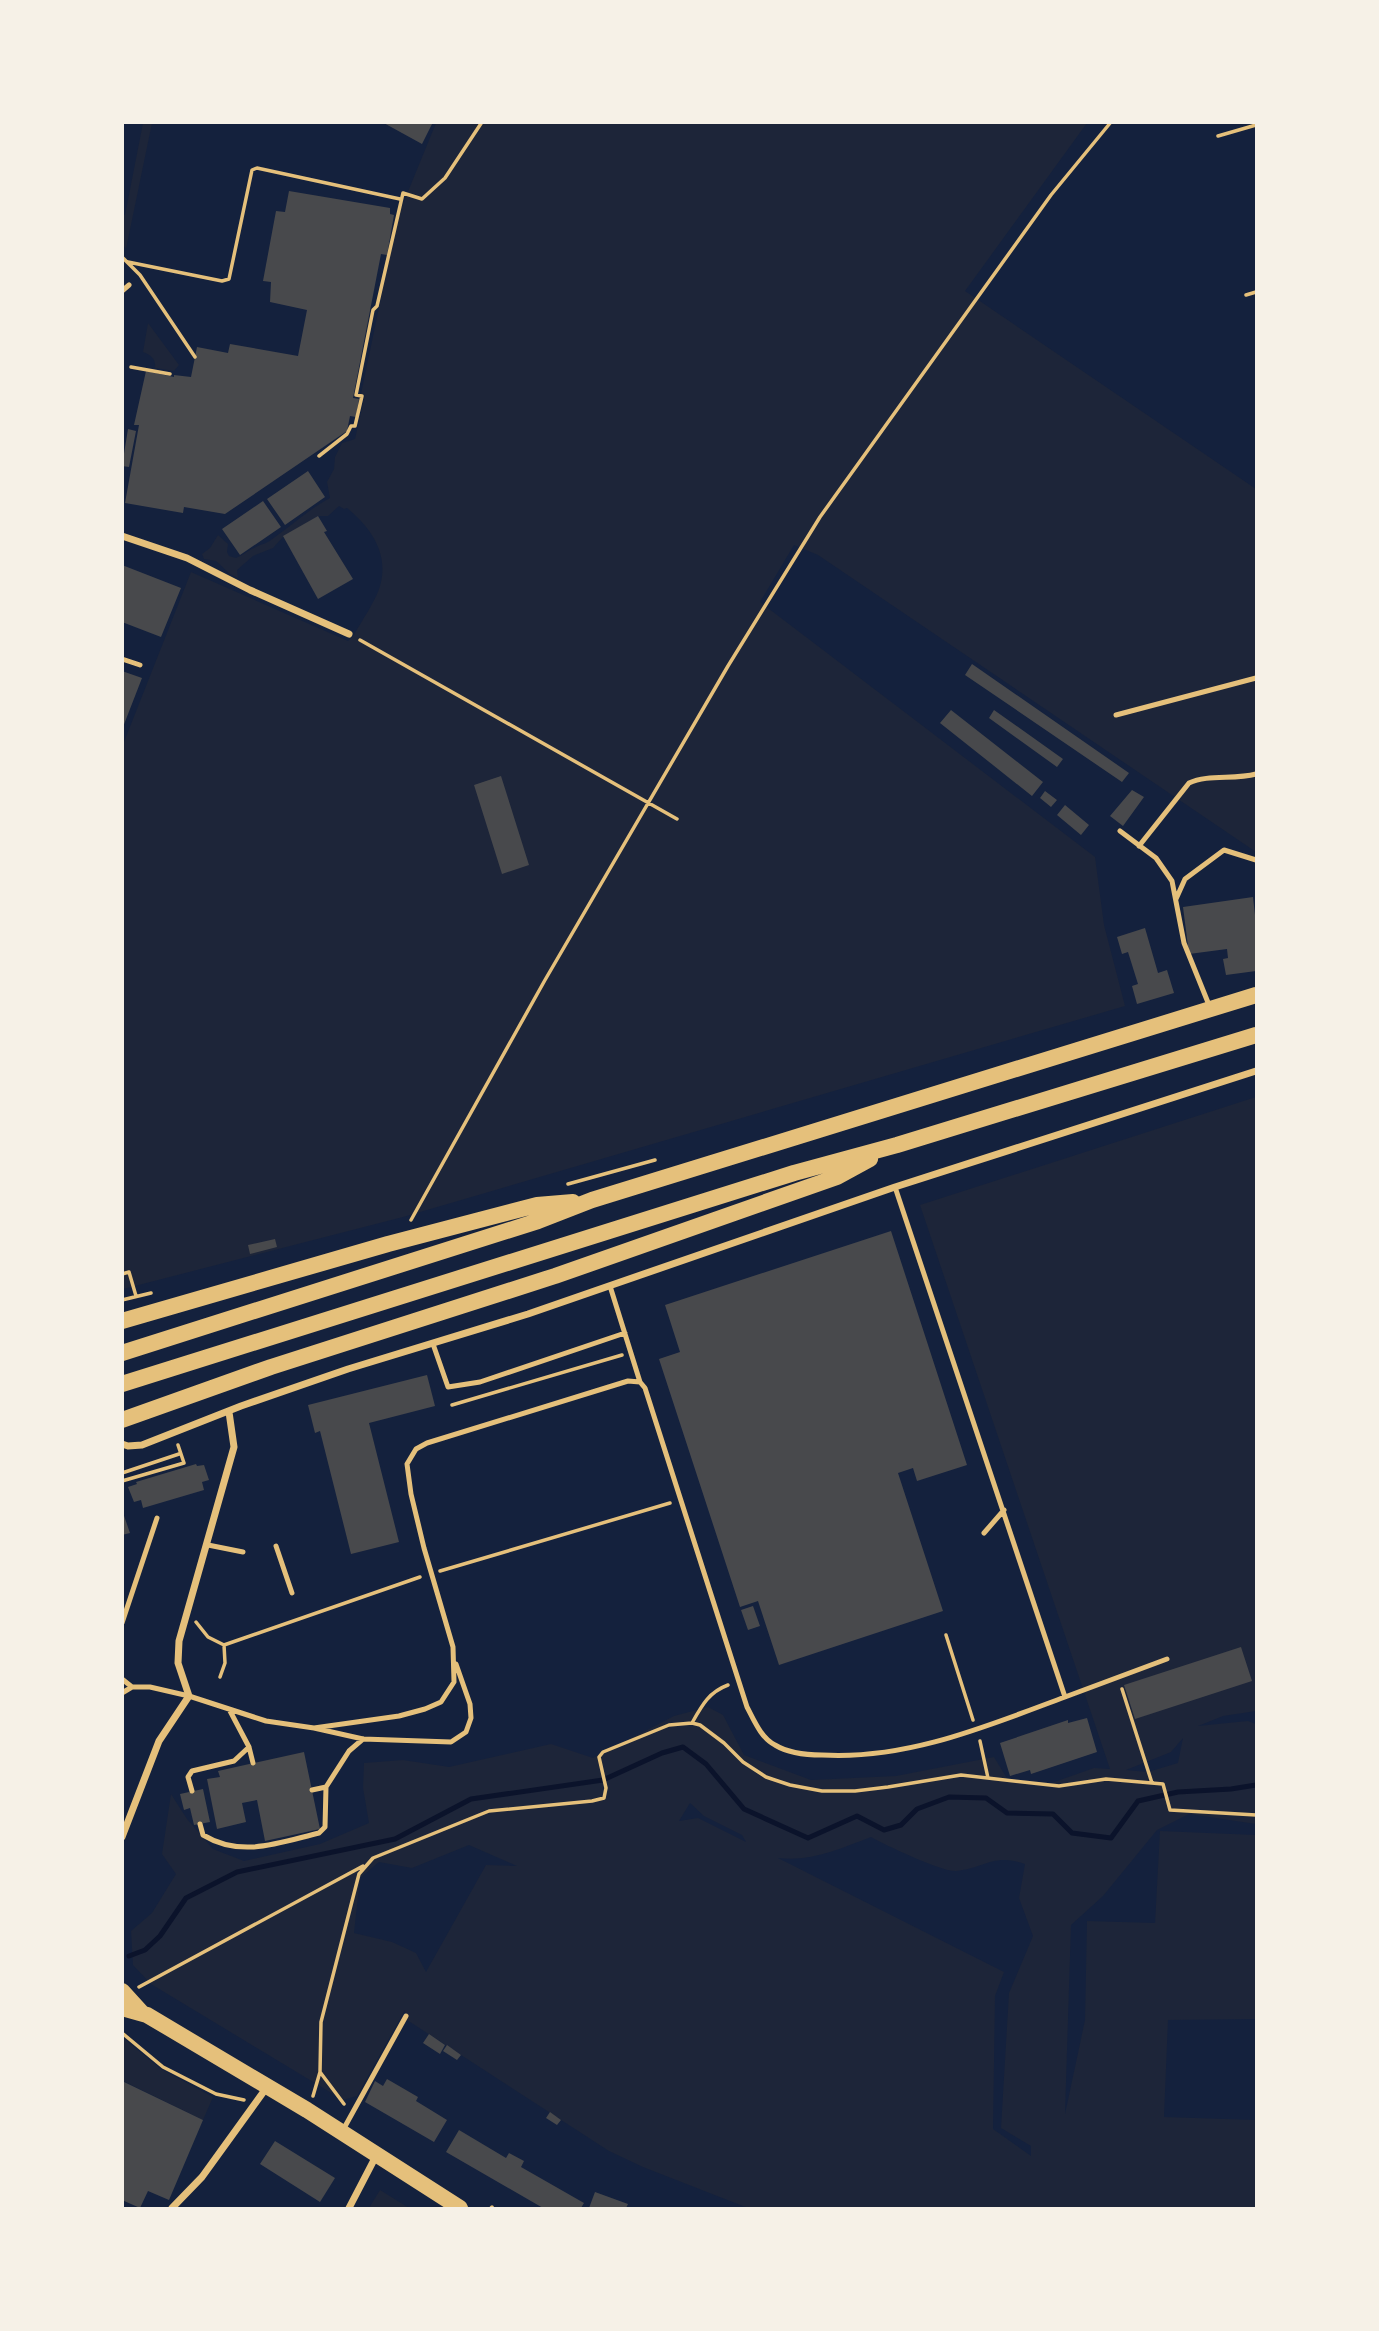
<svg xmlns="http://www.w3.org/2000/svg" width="1379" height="2331" viewBox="0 0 1379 2331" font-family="'Asap Condensed',sans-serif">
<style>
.green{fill:#1d2539;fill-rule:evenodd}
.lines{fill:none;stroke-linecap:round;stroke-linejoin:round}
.stream{stroke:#0b132b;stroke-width:5}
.building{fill:#48494c}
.path{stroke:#e5c07b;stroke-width:3.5}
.service{stroke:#e5c07b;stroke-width:5}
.minor{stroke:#e5c07b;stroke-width:7}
.primary{stroke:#e5c07b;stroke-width:16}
.trunk{stroke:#e5c07b;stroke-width:16}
</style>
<rect width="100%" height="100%" fill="#14213d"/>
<path class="green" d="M143,123h9l-26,126 -3,-4v-30h2z
M436,123h651l-122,168 291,198v363l-438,-297 -24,-10 -34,57 335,255 9,68 21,81 -722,211 -280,72 -1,-542 69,-175 157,69 6,-6c8,-15 24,-37 27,-53 7,-31 -12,-56 -34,-74l-3,1 -5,-3 -11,10h-10l-36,22 -9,10 -20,8 -16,14 1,8 -8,-4 -14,-13 -12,-2 -2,-5 8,-6 8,-13 10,9 -1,8 2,4 7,2c7,-3 13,-8 20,-11 5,-3 10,-3 15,-7 20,-14 38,-31 59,-42l-3,-16 7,-13 1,-12 7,-14 13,-4 10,-44 -4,-1 37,-178z
M148,323l31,42 -5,6 -19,-3c1,-9 -4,-13 -12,-16z
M1256,1097v614l-33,5 -25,10 50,-5 8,3v100l-67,-10 -32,16 -54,66 -32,29 -6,189 20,-94 2,-99 68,2 5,-92 96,4v184l-88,1 -4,97 92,3v88h-508l-105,-41 -34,-16 -202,-131 -2,-10 -48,86 -14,4 -192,-116 -18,-19 -2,-34 21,-18 24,-39 -14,-20 9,-60 16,25 26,30 31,12 76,-17 49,-21 -6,-35 1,-25 39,-3 46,7 102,-23 42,14 81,-42 34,-9 15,8 21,40 67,25 85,-4 98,-19 14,23 35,6 51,-18 16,1 -190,-564zM1183,1738l-5,25 -30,9 -22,-2 45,-18zM690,1803l14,13 38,19 4,7 -48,-24 -19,3zM871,1837c14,8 71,35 85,34 30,-3 36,-18 69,-7l-6,34 14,38 -24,57 -8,135 30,18v10l-38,-27 2,-133 9,-24 -226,-114c34,4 61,-9 93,-21zM469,1845l48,21 -31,-1 -60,107 -10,-19 -24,-11 -38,-9 6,-55 19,-16 33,6z
M122,2037l39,32 52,28 -10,23 -80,-39z
M380,2190l29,18h-40z"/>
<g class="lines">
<path class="stream" d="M129,1956l16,-6 15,-14 26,-38 51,-26 158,-33 76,-40 132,-19 59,-27 21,-6 23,17 38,45 64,29 49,-22 27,14 17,-5 16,-16 32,-12 37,1 21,15 46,1 19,19 39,5 27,-37 40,-9 53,-3 25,-4"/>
</g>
<path class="building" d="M382,122h51l-11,22z
M289,191l101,17v6l4,1 -7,40 -6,-1 -28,144 6,1 -3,18 -6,-1 -3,15 -122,83 -41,-7 -1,6 -58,-10 14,-78h-5l12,-54 28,6v-2l17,2 6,-30 31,6 2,-9 68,12 9,-46 -37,-8 1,-20 -8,-1 13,-70 9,1z
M128,429l8,2 -7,36 -7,-1z
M308,471l17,26 -40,28 -18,-26z
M263,501l18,26 -41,28 -18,-26z
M318,516l9,15 -3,1 29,47 -35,20 -35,-63z
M122,565l59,23 -20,49 -39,-15z
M972,664l157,109 -7,9 -157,-107z
M122,671l20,7 -19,49h-1z
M951,710l92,72 -11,14 -92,-73z
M994,710l69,49 -6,8 -68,-49z
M501,776l28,89 -27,9 -28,-89z
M1132,790l12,7 -21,29 -13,-10z
M1045,791l12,9 -6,7 -11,-9z
M1065,805l24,20 -8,10 -24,-20z
M1253,897l3,27v47l-30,4 -3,-16 5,-1 -1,-9 -38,5 -6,-47z
M1145,928l13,45 9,-3 7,23 -37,11 -5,-18 6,-2 -10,-32 -6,2 -5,-17z
M891,1231l76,234 -50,16 -4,-13 -15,5 45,138 -164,54 -21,-64 -18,6 -81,-248 21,-7 -15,-47z
M275,1239l2,8 -27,7 -2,-9z
M427,1375l8,31 -66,17 30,119 -48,12 -31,-123 -5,2 -7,-28z
M196,1464l1,2 7,-1 5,15 -7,2 2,8 -61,18 -2,-8 -7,2 -6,-15 9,-3 -1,-2z
M122,1510l8,23 -8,2z
M753,1606l7,20 -12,4 -7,-20z
M1241,1647l11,34 -117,38 -11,-34z
M1087,1718l10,34 -66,22 -1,-4 -20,6 -10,-33 68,-23v3z
M304,1752l16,77 -55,12 -8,-41 -15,3 4,19 -29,7 -10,-50 13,-2 -2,-6z
M203,1789l7,33 -16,3 -4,-17 -6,2 -4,-16z
M429,2034l16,11 -5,9 -17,-11z
M447,2045l14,10 -4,5 -14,-9z
M387,2079l31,18 -2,4 31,19 -13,22 -69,-40 10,-21 8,5z
M122,2081l81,39 -34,80 -21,-9 -8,17 -18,-8z
M550,2112l11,8 -4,5 -11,-7z
M459,2130l47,28 3,-5 15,8 -3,6 63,36 -3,5h-38l-97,-56z
M275,2141l60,37 -15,24 -60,-38z
M595,2192l33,12 -2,4h-37z"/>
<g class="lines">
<path class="path" d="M1218,136l38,-11
M122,257l18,18 55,82
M128,262l94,19 7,-2 23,-109 5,-2 143,31
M1246,295l10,-3
M131,367l39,7
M319,456l28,-22 4,-8h4l7,-30 -6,-1 17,-85 4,-4 26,-113 19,6 23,-21 37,-56
M360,640l317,179
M568,1184l87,-24
M411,1220l134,-240 183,-314 92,-149 231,-322 60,-73
M122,1274l7,-2 7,24
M122,1300l29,-7
M452,1405l170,-50
M122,1473l57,-19
M122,1481l62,-18 -6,-18
M440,1571l230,-68
M196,1622l12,15 16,8 196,-68
M946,1635l27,85
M220,1677l5,-14 -1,-18
M1122,1689l30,94
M692,1723c10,-18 17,-31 36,-38
M980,1741l8,37
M139,1987l224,-121
M122,2033l41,34 53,27 28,6
M320,2072l24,32
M313,2096l7,-24 1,-50 38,-148 14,-16 116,-47 103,-10 12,-3 2,-10 -7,-31 4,-5 66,-27 23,-2 8,2 24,18 19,19 23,15 24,8 32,6h33l33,-4 73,-12 98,11 47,-7 57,5 7,26 86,5
M491,2208l1,-1"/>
<path class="service" d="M122,291l7,-6
M122,659l18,6
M1116,715l140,-37
M1120,831l36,27 16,23 12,62 25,62
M1139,846l50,-63c19,-9 45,-3 67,-9
M1176,899l9,-20 39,-29 32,10
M610,1286l30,96 5,6 102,319c7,13 14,31 28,38 13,8 32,10 47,10 85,5 165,-29 243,-58l-170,-510
M433,1344l15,43 32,-5 145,-49
M984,1533l20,-23
M208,1545l35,7
M276,1546l16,47
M122,1623l35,-105
M122,1679l10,8
M122,1693l10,-6h18l39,9 77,25 48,7 49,11 88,3 15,-10 5,-14 -1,-14 -14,-40
M1065,1697l102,-38
M229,1709l20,38 4,16
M314,1728l85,-12 26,-7 16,-7 13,-20 -1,-35 -29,-99 -13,-54 -4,-30 9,-15 11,-6 201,-62 12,1
M312,1790l14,-3 23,-36 14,-12
M192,1791l-4,-14 4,-6 42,-10 15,-14
M200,1824l3,11c38,23 75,8 116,-2l6,-6 1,-40
M343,2130l63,-114"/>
<path class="minor" d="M122,536l65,22 63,32 99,44
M122,1444l6,2 14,-1 99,-39 107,-37 180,-55 367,-127 361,-116
M122,1837l37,-96 30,-45 -11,-33 1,-22 55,-194 -5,-35
M172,2208l30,-31 65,-90
M349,2208l27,-52"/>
<path class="primary" d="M122,1991l20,22
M122,2008l25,7 160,95 153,98"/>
<path class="trunk" d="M122,1321l266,-77 149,-39 36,-3
M122,1353l416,-132 54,-21 664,-205
M122,1384l672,-211 103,-28 359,-110
M122,1420l149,-53 284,-91 282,-99 33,-18"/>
</g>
<rect width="1379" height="2331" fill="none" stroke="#f6f1e7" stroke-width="248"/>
</svg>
